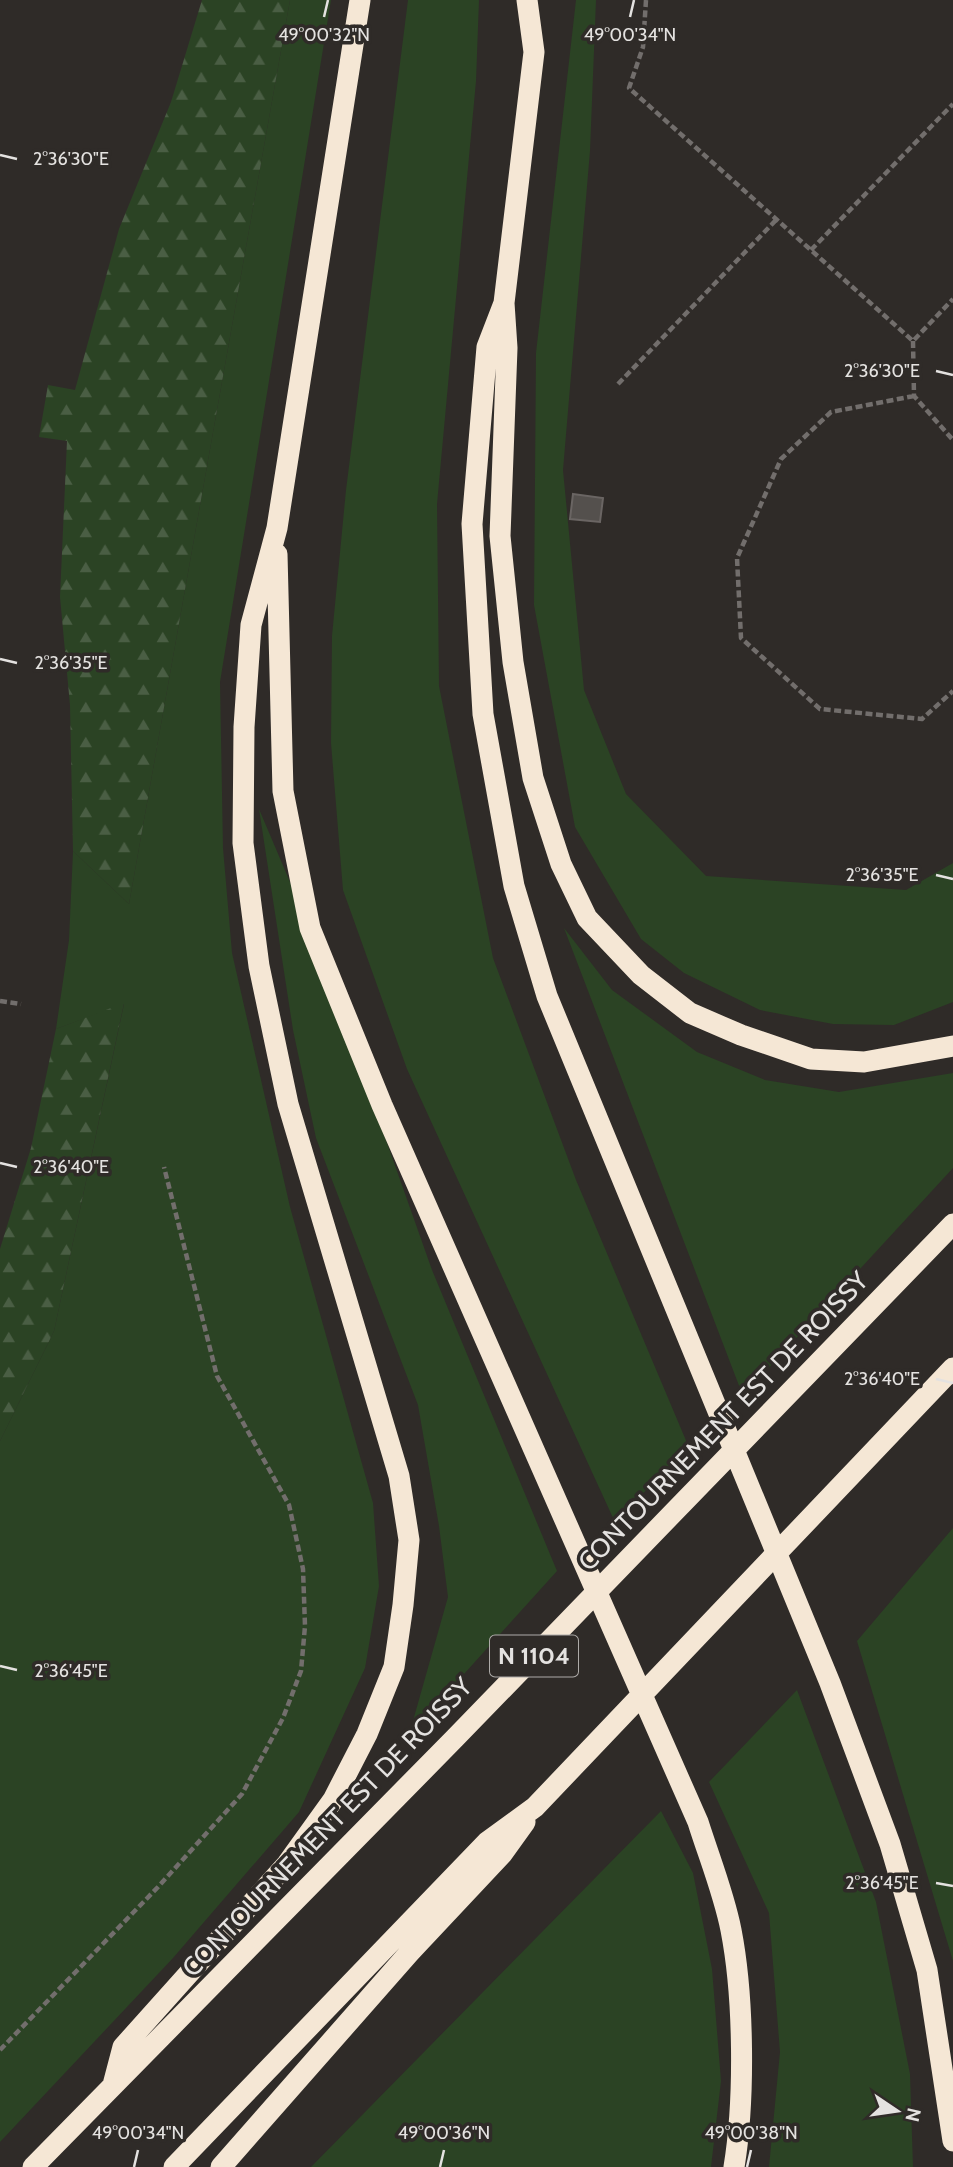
<svg xmlns="http://www.w3.org/2000/svg" width="953" height="2167" viewBox="0 0 953 2167" font-family="Cabin,sans-serif">
<style>
.grass{fill:#2b4324}
.forest{fill:url(#forest-firs)}
.building{fill:#54504d;stroke:#6a6563;stroke-width:2}
.lines{fill:none;stroke-linecap:round;stroke-linejoin:round}
.path{stroke:#726e6c;stroke-width:4.5;stroke-dasharray:7 3.5;stroke-linecap:butt}
.highway{stroke:#f5e7d5;stroke-width:21}
.ticks{fill:none;stroke:#e4e2e0;stroke-width:2.5}
.labels{text-anchor:middle;stroke-width:7;stroke-linejoin:round;paint-order:stroke}
.shield{fill:#2f2b28;stroke:#aeaba9;stroke-width:2}
.shield-label{font-size:24px;font-weight:bold;fill:#e4e2e0}
.street-label{font-size:26px;fill:#e4e2e0;stroke:#2f2b28}
.ticks-label{font-size:18px;text-anchor:middle;fill:#e4e2e0;stroke:#2f2b28;stroke-width:7;stroke-linejoin:round;paint-order:stroke}
</style>
<defs>
<pattern id="forest-firs" width="22" height="20" patternUnits="userSpaceOnUse" patternTransform="scale(1.75)"><rect width="22" height="20" fill="#2b4324"/><path d="M5 1l3.5 6h-7zM16 11l3.5 6h-7z" fill="#4a5e44"/></pattern>
</defs>
<rect width="100%" height="100%" fill="#2f2b28"/>
<path class="grass" d="M290,0h41l-111,682 3,166 9,105 58,254 83,296 6,83 -14,82 -66,144 -126,146 -173,184v-701l54,-110 70,-327 -68,25 13,-89 4,-89 56,53z
M408,0h71l-3,81 -39,423 2,182 54,272 83,222 114,270 -76,70 -207,-451 -64,-179 -12,-147 1,-107 14,-146z
M576,0h20l-6,151 -27,319 21,220 42,104 80,82 200,14 47,-27v139l-59,23 -61,-1 -73,-14 -76,-37 -43,-34 -66,-112 -41,-222 2,-252z
M259,809l59,139 114,322 125,301 -148,164 39,-138 -9,-71 -21,-121 -102,-267 -23,-108z
M564,928l48,62 85,62 68,28 74,12 114,-19v95l-210,228z
M953,1528v433l-96,-320z
M797,1690l79,212 34,172 3,93h-144l11,-115 -11,-139 -60,-131z
M661,1811l32,62 19,96 9,112 -10,86h-400z"/>
<path class="forest" d="M202,0h88l-161,904 -56,-53 -3,-146 -10,-108 7,-156 -28,-4 9,-52 27,5 44,-161 52,-127z
M124,1003l-70,328 -54,110v-192l31,-101 25,-119z"/>
<path class="building" d="M573,494l30,4 -3,24 -30,-3z"/>
<g class="lines">
<path class="path" d="M646,0l-3,47 -14,41 284,253 40,-42
M811,250l142,-146
M913,341l1,55 39,44
M618,384l158,-164
M914,396l-83,16 -50,47 -44,99 4,80 79,71 102,10 31,-28
M0,1001l21,3
M0,2050l158,-163 84,-93 41,-76 18,-47 4,-45 -2,-57 -14,-64 -72,-129 -53,-209"/>
<path class="highway" d="M527,0l7,52 -30,251 3,45 -7,188 13,126 20,116 28,86 26,54 54,57 49,38 51,22 70,24 53,3 89,-16
M504,303l-17,44 -15,177 11,190 31,172 33,110 283,687 60,161 37,126 26,171
M277,554l6,237 27,137 72,177 316,717c11,35 26,72 33,108 13,67 14,170 3,237
M113,2085l10,-38 164,-183 46,-64 34,-66 27,-67 9,-62 6,-65 -10,-64 -111,-372 -29,-138 -16,-123 1,-116 7,-102 26,-97 83,-528
M33,2167l422,-429 498,-514
M174,2167l313,-325 48,-35 418,-439
M221,2167l189,-215 92,-98 23,-32"/>
</g>
<path class="ticks" d="M324,17l4,-17M630,17l4,-17M0,155l17,4M936,371l17,4M0,659l17,4M936,875l17,4M0,1163l17,4M936,1379l17,4M0,1666l17,4M936,1883l17,3M134,2167l4,-17M440,2167l4,-17M747,2167l4,-17"/>
<g class="labels">
<rect class="shield" x="490" y="1635.5" width="88" height="41" rx="5"/>
<g class="shield-label">
<text x="534" y="1664">N 1104</text>
</g>
<g class="street-label">
<text transform="translate(723 1421) rotate(-46)" y="9">CONTOURNEMENT EST DE ROISSY</text>
<text transform="translate(327 1827) rotate(-46)" y="9">CONTOURNEMENT EST DE ROISSY</text>
</g>
</g>
<g class="ticks-label">
<text x="324" y="41">49°00'32"N</text>
<text x="630" y="41">49°00'34"N</text>
<text x="71" y="165">2°36'30"E</text>
<text x="882" y="377">2°36'30"E</text>
<text x="71" y="669">2°36'35"E</text>
<text x="882" y="881">2°36'35"E</text>
<text x="71" y="1173">2°36'40"E</text>
<text x="882" y="1385">2°36'40"E</text>
<text x="71" y="1677">2°36'45"E</text>
<text x="882" y="1889">2°36'45"E</text>
<text x="138" y="2139">49°00'34"N</text>
<text x="444" y="2139">49°00'36"N</text>
<text x="751" y="2139">49°00'38"N</text>
</g>
<g transform="translate(897 2111) rotate(103)" stroke="#2f2b28" stroke-width="5" paint-order="stroke">
<path d="M0-5L12 26L0 18L-12 26Z" fill="#e4e2e0"/>
<text y="-10" font-size="19" font-weight="bold" text-anchor="middle" fill="#e4e2e0">N</text>
</g>
</svg>
